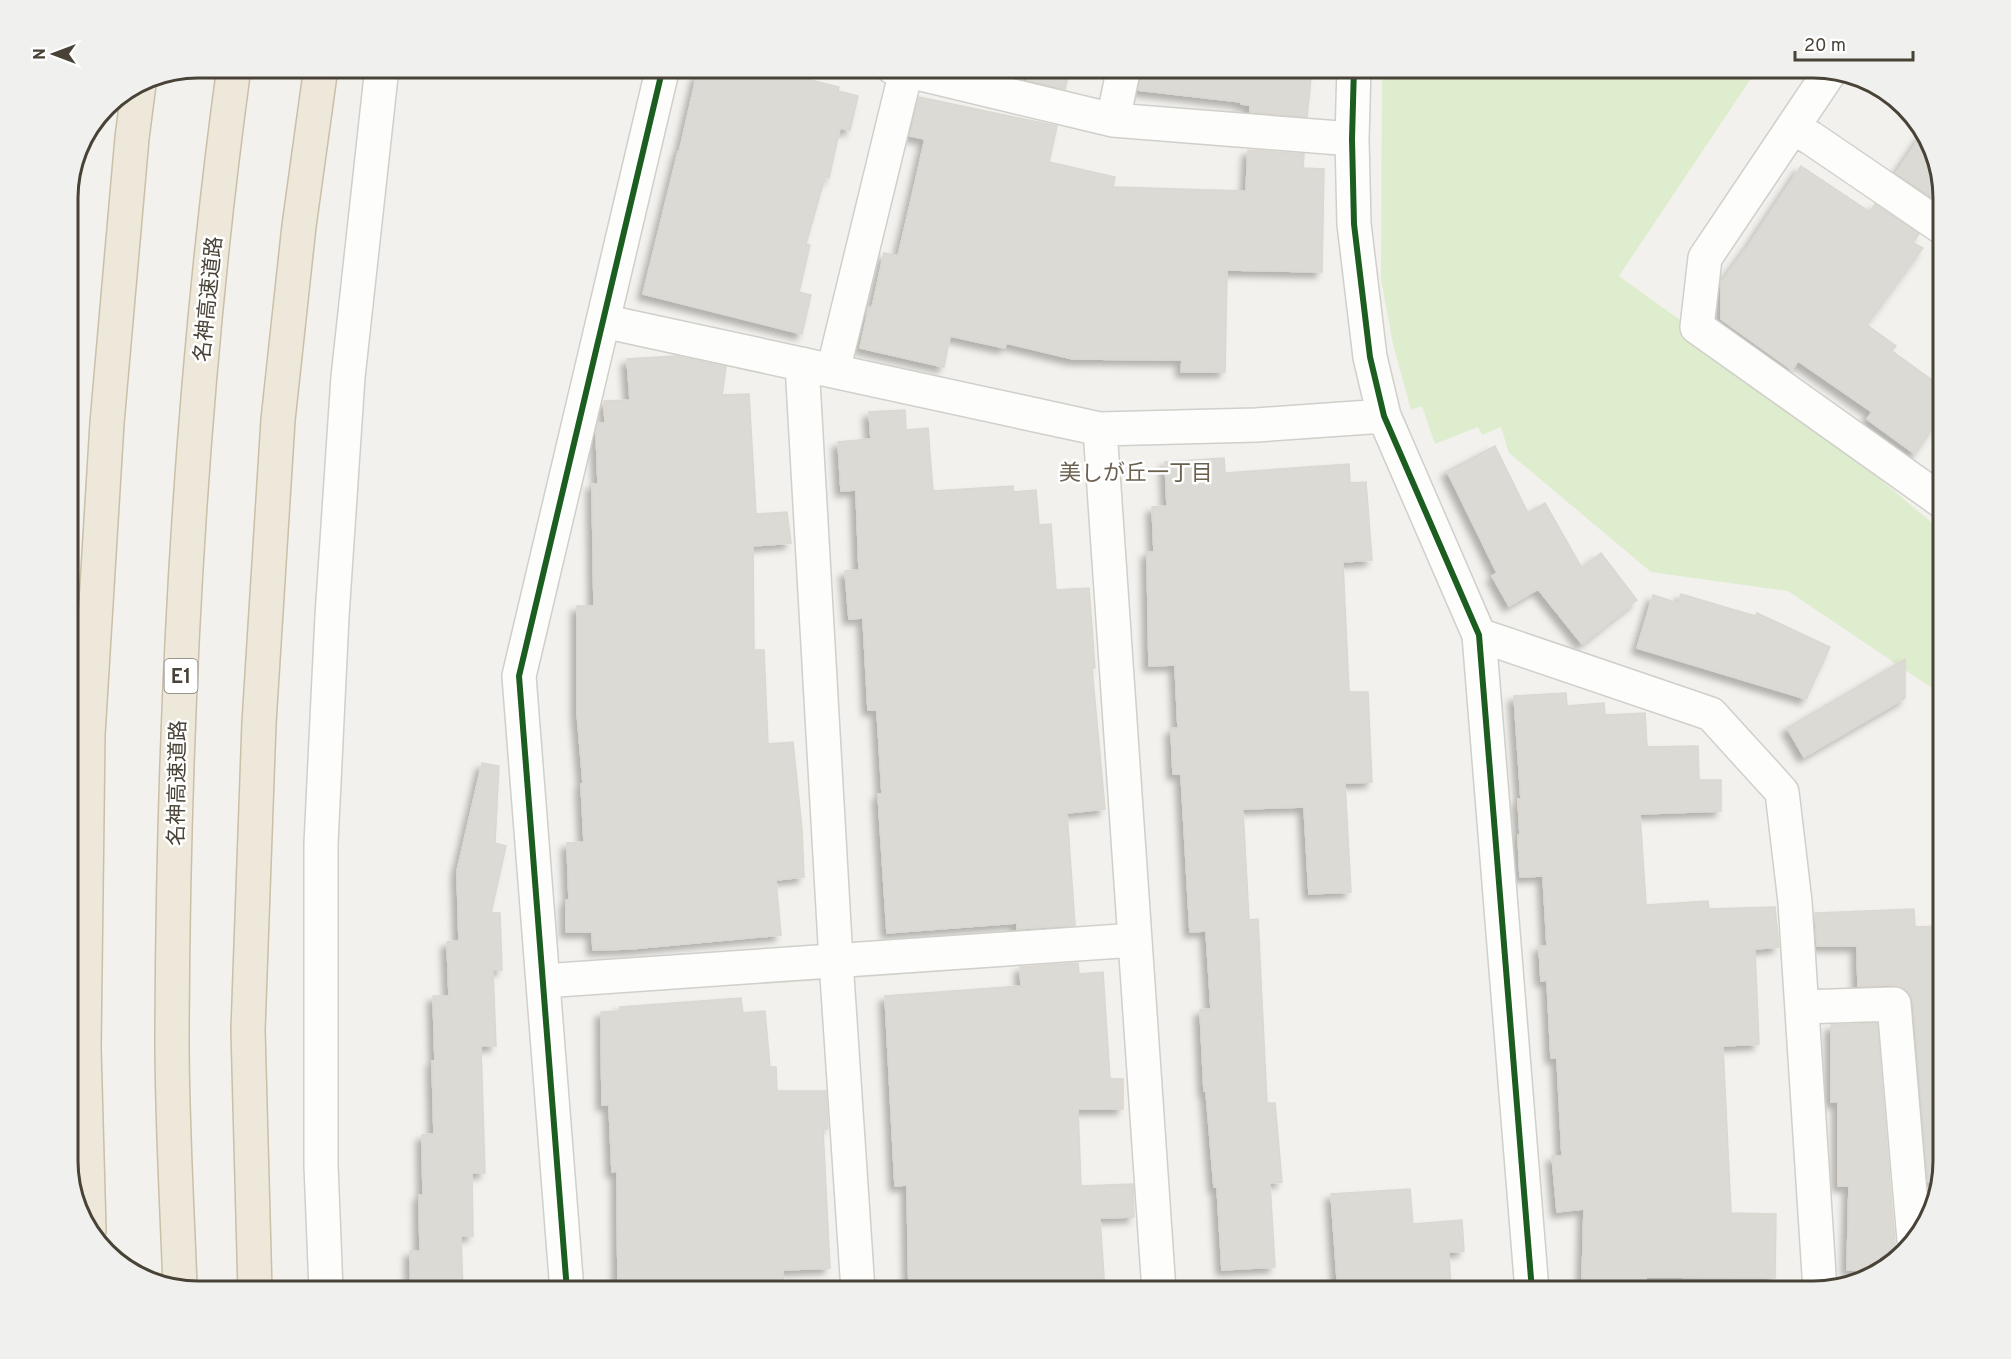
<svg xmlns="http://www.w3.org/2000/svg" width="2011" height="1359" viewBox="0 0 2011 1359" font-family="Overpass,'Noto Sans JP',sans-serif">
<style>
.green{fill:#deedcd}
.building{fill:#dcdad5;stroke:#dbd8d2;stroke-width:1.5;filter:url(#shadow)}
.lines{fill:none;stroke-linecap:round;stroke-linejoin:round}
.minor-casing{stroke:#d0cfca;stroke-width:36}
.motorway-casing{stroke:#cabfa8;stroke-width:36}
.minor{stroke:#fdfdfc;stroke-width:33}
.motorway{stroke:#ede8da;stroke-width:33}
.cycleway-casing{stroke:#fff;stroke-width:10}
.cycleway{stroke:#1b5e20;stroke-width:6}
.labels{text-anchor:middle;stroke-width:5;stroke-linejoin:round;paint-order:stroke}
.shield{fill:#fff;stroke:#807b73;stroke-width:1.5}
.shield-label{font-size:20px;font-weight:bold;fill:#494337}
.street-label{font-size:21px;fill:#494337;stroke:#fff}
.neighbourhood-label{font-size:22px;fill:#6c614f;stroke:#fff}
.rim{fill:none;stroke:#494337;stroke-width:3}
</style>
<defs>
<filter id="shadow"><feDropShadow dx="-5.5" dy="5.5" stdDeviation="3" flood-color="#0004"/></filter>
</defs>
<rect width="100%" height="100%" fill="#f2f1ed"/>
<path class="green" d="M1382,68h376l-139,208 133,96 191,160v220l-2,-1 -3,-59 -150,-101 -137,-19 -142,-119 -8,-26 -19,8 -4,-8 -43,17 -13,-38 -11,4 -18,-66 -12,-65z"/>
<path class="building" d="M705,68h57l77,19 -1,4 20,5 -8,34 -10,-2 -11,50 -4,-1 -19,67 4,1 -11,47 12,3 -9,39 -159,-40 35,-142 1,1 18,-79 6,1z
M1030,68h40l-5,21 -38,-9z
M1142,68h170l-5,49 -57,-5v-7l-9,-1v-2l-103,-12z
M919,97l138,29 -8,36 66,15 -2,10 133,4 2,-41 56,4 -1,14 21,1 -2,103 -95,-2 -2,102h-44l1,-12 -109,-1 -67,-16 -1,5 -55,-12 -6,31 -84,-19 9,-41 3,1 12,-55 14,3 12,-51 15,-66 -15,-3z
M1923,133l7,7 13,58 -3,5 -44,-30z
M1801,166l69,46 5,-8 44,30 -6,9 10,5 -56,77 29,21 -4,5 51,37v25l-28,41 -48,-35 5,-7 -74,-51 -6,9 -71,-51v-36l28,-38z
M675,356l51,11 -4,28 27,-1 7,120 31,-2 4,31 -38,3 1,104h10l4,94 25,-2 9,87 2,48 -28,3 5,55 -151,14 -37,1 -1,-18h-26v-32h3l-2,-57 17,-1 -3,-58 2,-1 -6,-71v-106h17l-2,-122h6l-2,-53 2,-8h7l-1,-22 26,-1 -3,-41z
M905,410l1,20 22,-2 5,63 80,-5v6l23,-2 3,35 12,-1 5,66 33,-2 6,80h-3l13,141 -38,4 8,112 -58,4v-6l-130,10 -9,-139h4l-5,-84h-9l-5,-92 -14,1 -4,-48 14,-1 -3,-80 -15,1 -3,-49 33,-3 -2,-27z
M1495,446l33,67 17,-10 37,65 19,-15 36,47 -55,44 -44,-55 -29,17 -17,-30 5,-3 -50,-102z
M1224,458l1,15 124,-9 1,19 16,-1 6,78 -29,2 6,130h19l4,90 -27,1 6,109 -42,2 -5,-87 -61,2 6,111 9,-1 9,184h8l7,79 -12,1 5,84 -53,3 -5,-83h-3l-8,-96h-2l-4,-81 11,-1 -5,-78 -16,1 -9,-158h-8l-2,-45 7,-1 -3,-63 -26,1 -2,-114h7l-2,-45 15,-1 -2,-44z
M1681,594l74,22 2,-3 73,34 -24,52 -169,-51 16,-53 25,8z
M1905,659v39l-101,59 -17,-29z
M1566,693l1,13 37,-3 1,12 40,-2 2,34 51,-1 1,34h22v31l-81,3 6,91 62,-4 1,8 66,-2 4,40 -24,2 4,95 -36,2 8,167 45,1 -1,64 -129,-1v8l-64,-2 2,-74 -27,3 -5,-56h10l-5,-98h-6l-4,-78 -6,1 -2,-35h8l-4,-70 -23,1 -2,-42h2l-2,-36h3l-7,-103z
M482,763l17,3 -4,77 11,3 -15,67h9l2,57h-9l3,76h-15l4,127h-13l1,63h-12l2,56h-52l-1,-41h10l-1,-56h4l-1,-60 12,-1 -2,-73h3l-2,-65h16l-2,-54 12,-1 -2,-70z
M1914,909l1,18 24,-1 2,83h2v152l-6,21h-9l-15,-180 -3,-8 -7,-6 -9,-3 -36,1 -1,-40h-40l-2,-33z
M1078,963l1,11 24,-2 7,107h13v30h-45l3,77 52,-2 1,33 -34,1 5,74h-196l-2,-107 -12,1 -10,-190 136,-10 -1,-19z
M741,998l2,15 22,-2 5,56h6l1,24h49l2,38h-5l7,139 -47,2 1,22h-63v-7l-103,2 -1,-116 -5,1 -3,-67h-7l-1,-93 19,-1v-4z
M1877,1023l19,233 -17,15 -32,-1 2,-84h-11v-84h-7v-77z
M1410,1189l3,35 49,-4 2,31 -15,1 2,40h-113l-7,-98z"/>
<g class="lines">
<g class="minor-casing">
<path id="minor" d="M892,67l221,53 239,19
M1354,67l-2,72 2,85 16,133 14,59 95,219 53,656
M1829,73l-124,185 -8,69 246,175
M1113,120l11,-53
M1792,128l19,10 132,90
M603,321l497,108 156,-4 128,-9
M802,364l34,597 22,330
M833,371l74,-304
M1100,429l59,862
M1479,635l232,79 71,78 13,110 25,388
M543,981l592,-41
M1802,1007l92,-3 20,236
M326,1291l-5,-126v-321l11,-228 16,-239 34,-310
M567,1291l-48,-615 144,-609"/>
</g>
<g class="motorway-casing">
<path id="motorway" d="M89,1230l-5,-182 4,-313 19,-312 25,-285 7,-54
M180,1286c-3,-82 -8,-164 -8,-246 1,-323 18,-652 62,-973
M255,1291l-7,-261 11,-307 19,-303 21,-194 22,-159"/>
</g>
<use href="#minor" class="minor"/>
<use href="#motorway" class="motorway"/>
<g class="cycleway-casing">
<path id="cycleway" d="M1354,67l-2,72 2,85 16,133 14,59 95,219 53,656
M567,1291l-48,-615 144,-609"/>
</g>
<use href="#cycleway" class="cycleway"/>
</g>
<g class="labels">
<rect class="shield" x="164.5" y="659" width="33" height="34" rx="4.5"/>
<g class="shield-label">
<text x="181" y="683">E1</text>
</g>
<g class="street-label">
<text transform="translate(208 299) rotate(-84)" y="7">名神高速道路</text>
<text transform="translate(177 783) rotate(-89)" y="7">名神高速道路</text>
</g>
<g class="neighbourhood-label">
<text x="1136" y="480">美しが丘一丁目</text>
</g>
</g>
<path d="M0 0H2011V1359H0ZM198 78H1813A120 120 0 0 1 1933 198V1161A120 120 0 0 1 1813 1281H198A120 120 0 0 1 78 1161V198A120 120 0 0 1 198 78Z" fill="#f0f0ef" fill-rule="evenodd"/>
<path class="rim" d="M198 78H1813A120 120 0 0 1 1933 198V1161A120 120 0 0 1 1813 1281H198A120 120 0 0 1 78 1161V198A120 120 0 0 1 198 78Z"/>
<g transform="translate(54 54) rotate(270)" stroke="#ffffff" stroke-width="4.5" paint-order="stroke">
<path d="M0-4.5L10 22L0 15L-10 22Z" fill="#494337"/>
<text y="-9" font-size="16" font-weight="bold" text-anchor="middle" fill="#494337">N</text>
</g>
<path d="M1795 51v9h118v-9" fill="none" stroke="#494337" stroke-width="3"/>
<text x="1804" y="51" font-size="18" fill="#494337" stroke="#ffffff" stroke-width="4.5" paint-order="stroke">20 m</text>
</svg>
